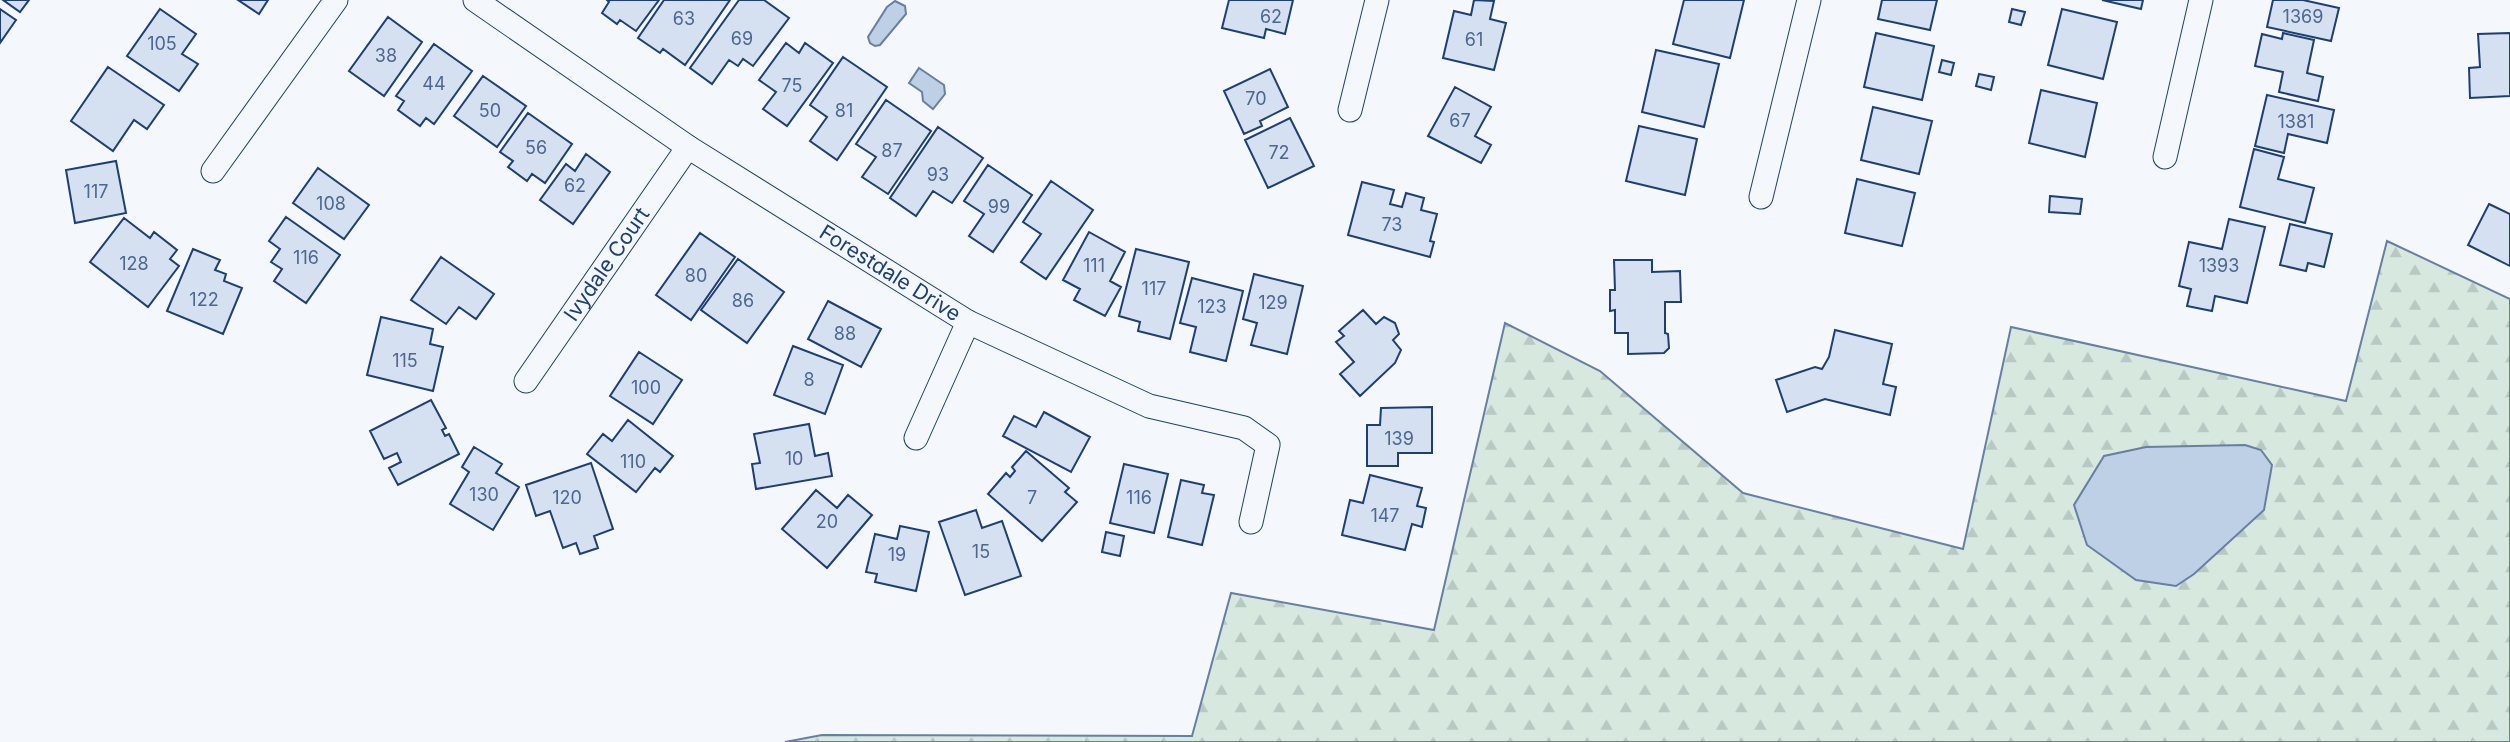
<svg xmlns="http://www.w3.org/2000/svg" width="2510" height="742" viewBox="0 0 2510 742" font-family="Inter,sans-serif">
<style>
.forest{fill:url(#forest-firs);stroke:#687fa3;stroke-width:2}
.water{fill:#bed0e5;stroke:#687fa3;stroke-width:2}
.building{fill:#d5e0f0;stroke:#1d3f73;stroke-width:2}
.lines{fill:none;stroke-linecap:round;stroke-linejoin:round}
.street-casing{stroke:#1d3f73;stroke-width:25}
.street{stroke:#f4f7fb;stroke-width:23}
.labels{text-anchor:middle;stroke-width:5;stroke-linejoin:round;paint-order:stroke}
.number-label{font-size:18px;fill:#4b6792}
.street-label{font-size:21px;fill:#1d3f73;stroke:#f4f7fb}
</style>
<defs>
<pattern id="forest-firs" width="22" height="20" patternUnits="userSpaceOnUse" patternTransform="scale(1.75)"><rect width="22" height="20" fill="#d7e8df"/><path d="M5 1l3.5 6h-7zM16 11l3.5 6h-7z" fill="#b8c8c3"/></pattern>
</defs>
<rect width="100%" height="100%" fill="#f4f7fb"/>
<path class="forest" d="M2387,241l123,58v443h-1725l37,-7 370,1 39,-143 203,37 71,-307 95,48 143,122 220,56 48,-222 335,74z"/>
<path class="water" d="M895,1l10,5 1,8 -26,31 -5,1 -5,-3 -2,-6 19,-30z
M919,68l25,17 1,9 -12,15 -10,-8 -1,-9 -13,-9z
M2245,445l16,5 11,15 -8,45 -70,64 -18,12 -40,-6 -49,-35 -13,-40 30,-49 42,-9z"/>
<path class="building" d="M3,0h26l-9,12z
M238,0h30l-9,14z
M607,0h52l-23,31 -16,-11 -3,4 -15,-11 7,-11z
M664,0h66l-45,65 -22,-16 -3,4 -22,-15z
M739,0h25l25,18 -36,48 -10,-7 -5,7 -9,-6 -17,24 -22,-16z
M1229,0h64l-8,34 -19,-5 -2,9 -42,-10z
M1474,0l20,1 -4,18 16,4 -12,47 -51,-12 11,-47 17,4z
M1684,0h60l-14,58 -57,-14z
M1882,0h55l-7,30 -52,-11z
M2102,0h41l-2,9z
M2273,0h30l36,8 -8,33 -64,-14z
M0,9l16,11 -16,23z
M160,9l36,25 -14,20 16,10 -19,27 -52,-35z
M2012,9l13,3 -4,13 -12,-3z
M2062,9l55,13 -14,57 -55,-14z
M388,17l34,25 -38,54 -35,-25z
M1876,33l58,13 -12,54 -58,-13z
M2283,33l31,7 -7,33 16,4 -5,24 -39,-9 4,-20 -28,-6 7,-32 20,5z
M2510,33v63l-40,2 -1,-30 11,-1 -2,-33z
M786,43l13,10 6,-10 28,20 -46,63 -24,-17 13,-17 -17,-12z
M434,44l38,27 -38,53 -8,-6 -6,8 -22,-16 6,-9 -8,-5z
M1656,50l63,14 -15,63 -62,-15z
M843,57l44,30 -50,73 -27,-19 17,-24 -17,-12z
M1942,60l12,3 -3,12 -12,-3z
M108,67l56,38 -17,24 -13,-9 -21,31 -42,-30z
M1270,69l18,38 -28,14 2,5 -18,8 -20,-43z
M1979,74l15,3 -3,13 -15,-4z
M483,76l43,30 -29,41 -43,-31z
M1455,87l36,20 -16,29 16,9 -10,18 -53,-27z
M2041,90l56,13 -12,54 -56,-14z
M2267,95l67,15 -7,33 -39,-9 -4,19 -29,-7z
M886,100l45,31 -43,63 -26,-17 14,-20 -20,-13z
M1873,107l59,14 -13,53 -58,-14z
M528,113l44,31 -27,39 -13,-9 -5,7 -19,-14 5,-6 -13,-9z
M1290,118l24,48 -46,22 -23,-48z
M1639,126l58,13 -12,56 -59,-14z
M938,127l45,31 -31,45 -19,-12 -17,25 -26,-18z
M2254,149l30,8 -6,22 36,9 -9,35 -65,-16z
M586,154l24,18 -37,52 -33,-24 26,-36 9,7z
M116,161l10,52 -51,10 -9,-53z
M988,165l44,30 -39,57 -24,-16 15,-22 -20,-13z
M318,168l51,37 -25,34 -51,-36z
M1857,179l58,14 -13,53 -57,-13z
M1051,181l42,29 -47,69 -25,-17 20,-28 -18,-12z
M1362,182l32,8 -4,14 12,3 4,-14 18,5 -3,12 16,4 -7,27 4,1 -4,15 -82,-22z
M2050,196l32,3 -2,15 -31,-2z
M2489,204l21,10v52l-42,-21z
M286,217l54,38 -34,48 -32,-22 8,-12 -11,-7 9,-13 -11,-8z
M124,218l26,20 4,-6 23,18 -7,9 9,7 -31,41 -58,-45z
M2229,219l36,8 -18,76 -32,-7 -3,15 -25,-5 4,-17 -12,-3 10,-44 33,7z
M2290,224l42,10 -8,33 -16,-4 -2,8 -26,-6z
M1089,232l36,20 -15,29 11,6 -16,29 -31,-16 6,-11 -17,-9z
M700,233l35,24 -44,63 -35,-25z
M193,249l27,11 -5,10 11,4 -2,7 18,7 -19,46 -56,-23z
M1136,249l53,13 -19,77 -32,-8 2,-9 -21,-6z
M441,257l53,37 -18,25 -17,-12 -13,17 -35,-24z
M738,259l46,33 -37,51 -46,-33z
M1614,260h38v12l28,-1 1,31h-16v31l3,1 1,14 -5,5 -36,1v-21h-13v-23l-5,1v-21h5z
M1254,274l49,12 -16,68 -36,-9 6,-22 -14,-4z
M1192,278l51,13 -17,70 -36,-9 6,-25 -16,-4z
M828,301l53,28 -20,38 -53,-28z
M1363,310l13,14 8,-7 11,6 4,11 -6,6 8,10 -6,13 -35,33 -20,-22 14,-12 -18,-20 8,-6 -5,-5z
M381,317l52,12 -3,15 13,3 -10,44 -66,-16z
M1835,330l57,14 -9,40 13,3 -6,28 -65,-16 -38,13 -11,-32 39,-13 7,2 7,-12z
M793,346l50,19 -18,49 -51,-19z
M639,352l43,28 -29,44 -43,-28z
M431,400l15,28 -4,2 3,6 4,-2 10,20 -61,31 -9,-17 12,-6 -4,-9 -13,6 -14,-28z
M1432,407v46h-34v13h-31v-41h13l1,-17z
M1044,412l46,25 -19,35 -68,-36 11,-20 22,11z
M628,420l45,36 -13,16 -5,-4 -19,24 -49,-38 16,-20 9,7z
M809,424l6,32 13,-3 4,23 -76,13 -4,-25 8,-1 -6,-29z
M474,447l28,17 -6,9 23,14 -26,43 -43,-26 19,-32 -7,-5z
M1026,451l43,37 -4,4 12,10 -35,39 -54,-47 18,-21 4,4 5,-6 -3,-4z
M591,463l22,66 -19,7 4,12 -18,6 -4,-11 -13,5 -13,-37 -14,5 -10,-31z
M1124,464l44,10 -14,59 -44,-10z
M1370,475l52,13 -5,18 9,2 -4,19 -10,-3 -7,26 -63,-15 8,-35 13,3z
M1181,480l23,5 -2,8 12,2 -12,50 -34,-8z
M816,490l21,18 11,-13 24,20 -45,53 -45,-39z
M976,510l6,18 20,-7 19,55 -56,19 -26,-73z
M900,526l29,6 -13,59 -41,-9 2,-8 -11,-2 9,-38 22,5z
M1106,532l18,4 -4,20 -18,-4z"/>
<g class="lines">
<g class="street-casing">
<g id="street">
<path id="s1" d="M475,0l213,147 280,175 181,84 95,22 24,17 -17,77"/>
<path d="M1350,110l27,-110"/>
<path d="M2165,157l36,-157"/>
<path d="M213,171l123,-171"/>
<path d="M1761,197l48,-197"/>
<path id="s2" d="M526,381l162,-234"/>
<path d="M916,438l52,-116"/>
</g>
</g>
<use href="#street" class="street"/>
</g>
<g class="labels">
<g class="number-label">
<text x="1271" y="23">62</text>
<text x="2303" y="23">1369</text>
<text x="684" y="25">63</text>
<text x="742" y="45">69</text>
<text x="1474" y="46">61</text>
<text x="162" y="50">105</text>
<text x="386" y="62">38</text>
<text x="434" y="90">44</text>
<text x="792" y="92">75</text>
<text x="1256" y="105">70</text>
<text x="490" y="117">50</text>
<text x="844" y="117">81</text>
<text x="1460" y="127">67</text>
<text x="2296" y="128">1381</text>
<text x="536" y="154">56</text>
<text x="892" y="157">87</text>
<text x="1279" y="159">72</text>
<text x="938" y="181">93</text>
<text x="575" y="192">62</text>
<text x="96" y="198">117</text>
<text x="331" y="210">108</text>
<text x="999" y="213">99</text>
<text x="1392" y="231">73</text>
<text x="306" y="264">116</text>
<text x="134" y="270">128</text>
<text x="1094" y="272">111</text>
<text x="2219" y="272">1393</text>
<text x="696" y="282">80</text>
<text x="1154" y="295">117</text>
<text x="204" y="306">122</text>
<text x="743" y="307">86</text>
<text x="1273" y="309">129</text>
<text x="1212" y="313">123</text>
<text x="845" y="340">88</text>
<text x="405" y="367">115</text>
<text x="809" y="386">8</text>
<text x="646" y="394">100</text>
<text x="1399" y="445">139</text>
<text x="794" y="465">10</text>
<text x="633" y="468">110</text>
<text x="484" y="501">130</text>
<text x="567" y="504">120</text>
<text x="1032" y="504">7</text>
<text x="1139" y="504">116</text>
<text x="1385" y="522">147</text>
<text x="827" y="528">20</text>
<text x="981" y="558">15</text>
<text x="897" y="561">19</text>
</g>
<g class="street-label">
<text dy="7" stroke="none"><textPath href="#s2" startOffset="142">Ivydale Court</textPath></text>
<text dy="7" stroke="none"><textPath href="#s1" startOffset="497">Forestdale Drive</textPath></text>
</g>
</g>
</svg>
